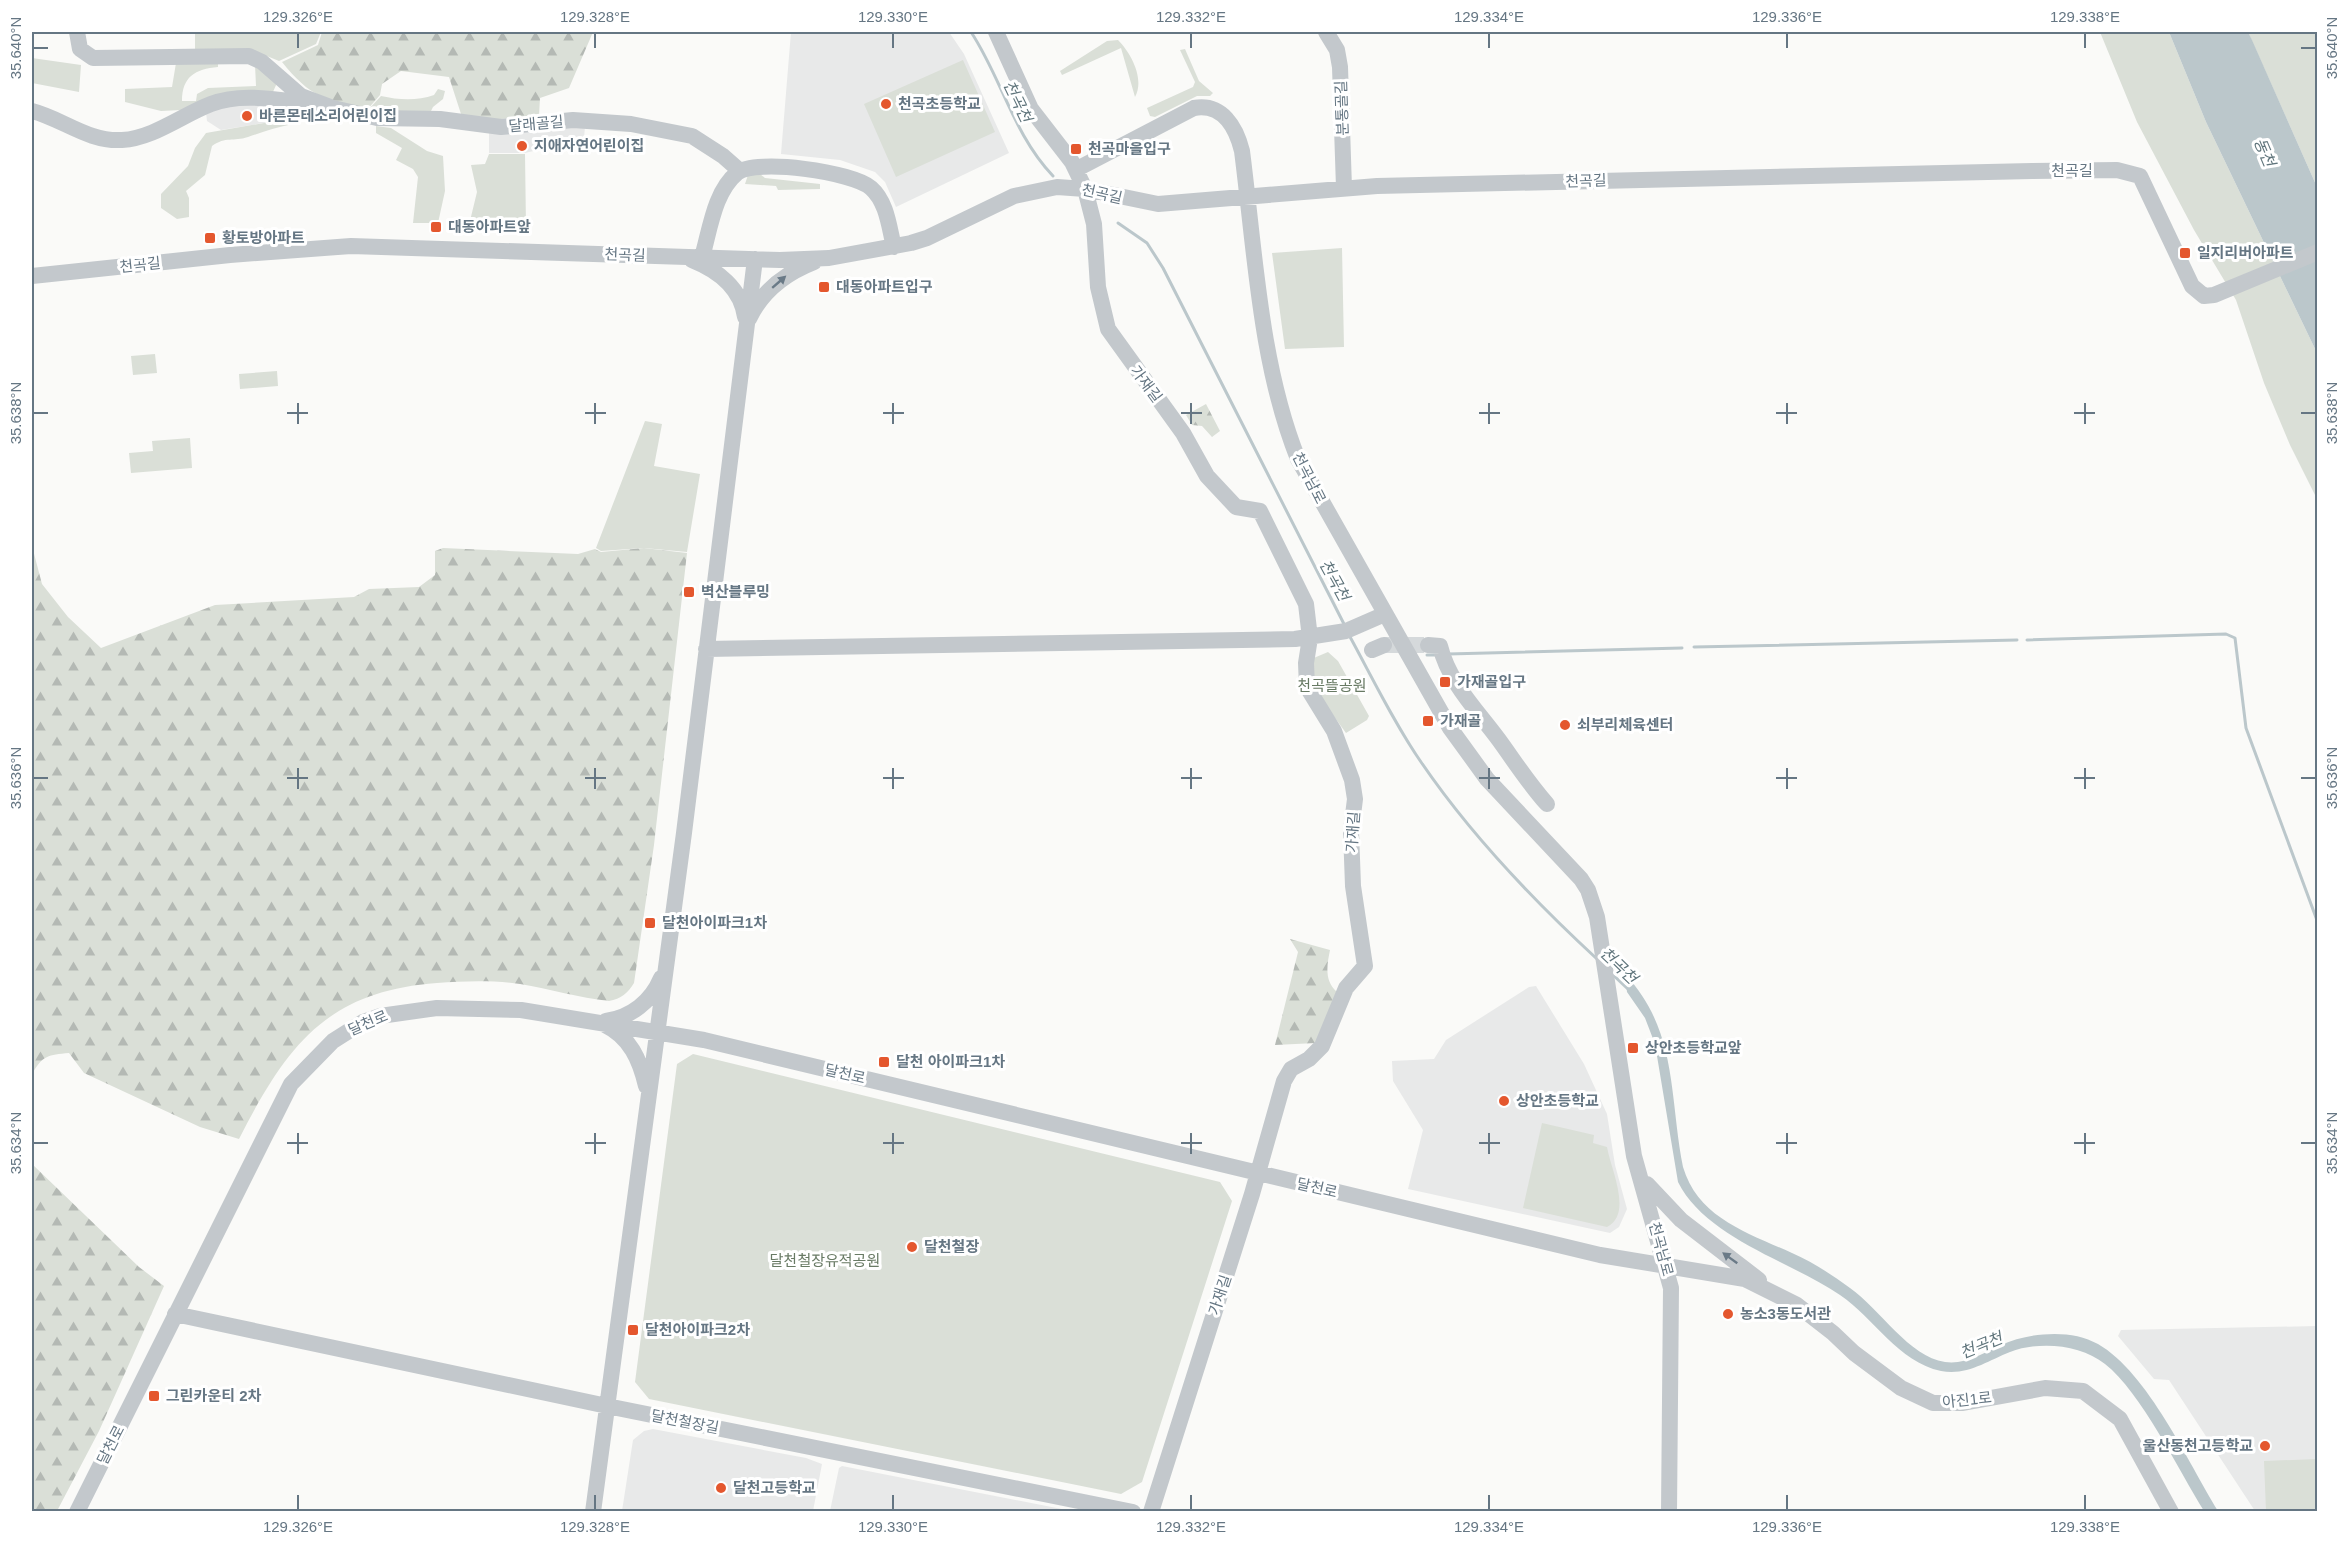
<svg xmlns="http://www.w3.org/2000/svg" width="2349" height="1543" viewBox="0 0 2349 1543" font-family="Arial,'Noto Sans KR',sans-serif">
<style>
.built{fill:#e8e9e9}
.green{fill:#dadfd7}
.forest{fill:url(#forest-firs)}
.water{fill:#bbc7cb}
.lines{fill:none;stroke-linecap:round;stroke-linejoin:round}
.stream{stroke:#bbc7cb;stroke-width:3}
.minor-tunnel{stroke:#d5d9db;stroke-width:16;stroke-dasharray:16 8;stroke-linecap:butt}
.minor{stroke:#c3c8cc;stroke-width:16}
.oneway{fill:#6a7a87}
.ticks{fill:none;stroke:#657683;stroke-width:2}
.poi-dot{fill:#e4572e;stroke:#fff;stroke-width:2}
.labels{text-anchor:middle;stroke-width:6;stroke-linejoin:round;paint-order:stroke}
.poi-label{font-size:15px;font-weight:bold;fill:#657683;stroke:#fff;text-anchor:start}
.street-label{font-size:15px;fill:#657683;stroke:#fff}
.park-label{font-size:15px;fill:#687a64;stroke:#fff}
.water-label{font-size:16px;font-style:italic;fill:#60757c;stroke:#fff}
.neatline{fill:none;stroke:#657683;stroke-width:2}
.ticks-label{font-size:15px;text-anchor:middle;fill:#657683}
</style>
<defs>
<pattern id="forest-firs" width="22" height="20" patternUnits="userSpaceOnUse" patternTransform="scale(1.5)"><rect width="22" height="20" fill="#dadfd7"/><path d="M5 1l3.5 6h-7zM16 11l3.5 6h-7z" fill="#b4b9b4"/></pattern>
</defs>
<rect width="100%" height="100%" fill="#fafaf8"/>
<path class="built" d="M791,32h158l15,22 45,99 -113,54 -11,-25 -10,-10 -35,-12 -59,-6z
M225,104l60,1 4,9 -2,5 -66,11 -14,-9 -1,-9z
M585,126l-1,13 -59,14h-36v-22z
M1536,986l48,78 23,50 8,51 12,44 -8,18 -9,6 -202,-44 15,-59 -30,-49 -1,-20 42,-2 12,-19 83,-53z
M2317,1326v185h-62l-86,-131 -15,-1 -36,-43 3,-6z
M653,1429l153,29 16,6 -9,47h-191l11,-71 11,-9z
M842,1466l230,45h-242l9,-43z"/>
<path class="green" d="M195,32h126l-5,12 -37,17 -22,-9 -62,-2z
M2100,32h69l37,90 111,231v146l-27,-54 -26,-62 -28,-83 -42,-70 -57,-108z
M2248,32h69v155z
M1118,40c13,13 27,39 17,57l-14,-49 -59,27 -2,-4 47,-30z
M1185,49l14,32 14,12 -3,3h-13l-42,21 -5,-1 -3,-8 46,-21 2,-5 -15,-32z
M32,58l49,7 -2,27 -47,-9z
M963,60l32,72 -99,45 -32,-73z
M218,61v6c-23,2 -36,10 -36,34h14l1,-7 11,-6 48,-2 -1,-21 22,18 -5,11 -91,16 -20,1 -36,-9v-13l47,-2 4,-24z
M438,89l7,2 -2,8 -10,8 -3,6 -62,-3 13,-14c18,4 36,5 53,-1z
M287,119l6,5c-16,3 -30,8 -45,13 -15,5 -22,-1 -36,9l-7,29 -19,16 3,7v19l-12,2 -16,-11v-14l27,-28 7,-18 11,-15z
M376,126l15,2 36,23 16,5 2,35 -7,32h-25l5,-46 -5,-8 -17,-9 6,-12 -26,-15z
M489,154h36l1,73 -57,-2 8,-33 -6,-27 14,-1z
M760,174l5,4 55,6v5l-42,1 -2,-4 -31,-2 3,-9z
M1342,248l2,99 -59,2 -13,-96z
M155,354l2,19 -24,2 -2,-19z
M277,371l1,15 -38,3 -1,-15z
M645,421l17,3 -8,42 46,8 -13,78 -43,-4 -43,3 -5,-3z
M190,438l2,30 -61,5 -2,-20 24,-2 -1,-10z
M1328,652l10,9 31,55 -2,4 -21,13 -32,-44 -5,-29z
M693,1054l527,128 12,19 -90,281 -21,12 -472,-95 -14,-17 42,-318z
M1542,1123l52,12 -1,8 14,4c4,23 26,67 0,80l-84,-19z
M2317,1459v52h-51l-2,-50z"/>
<path class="forest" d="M322,32h271l-24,56 -29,10 -1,18 -51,4 -27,-6 -12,-37 -48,-6 -19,13 -2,11 -13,15c-42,-10 -57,-13 -85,-48l36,-17z
M1206,404l14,27 -8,6 -10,-11 -10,-1 -6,-10z
M32,546l10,38 26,33 33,31 114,-43 139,-8 15,-8 50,-2 16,-12v-24l8,-3 135,6 17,-5 6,3 43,-4 43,5 -33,292 -20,138c-6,10 -13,16 -25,18 -30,-3 -59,-12 -89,-17 -27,-4 -56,-3 -83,-1 -111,8 -151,64 -198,156l-39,-12 -116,-54 -15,-20c-21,2 -26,2 -37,21z
M1290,939l40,11c-3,15 -6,31 7,42l-21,51 -41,2 23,-93z
M32,1164l107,103 25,19 -65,145 -42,80h-25z"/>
<path class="water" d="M2169,32h79l4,8 65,147v166l-111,-231z
M1625,974c53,57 44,121 58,193 15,51 65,66 109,86 21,9 40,22 58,35 30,21 59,69 95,74 20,3 38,-9 56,-17 27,-12 69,-17 97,-1 50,29 90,118 120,167h-14c-25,-40 -63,-119 -99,-147 -25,-20 -66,-23 -95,-12 -23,9 -43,24 -69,19 -43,-9 -67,-53 -101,-76 -50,-34 -134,-57 -162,-113l-23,-138 -10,-26 -18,-26z"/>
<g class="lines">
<path class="stream" d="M971,32c31,47 42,102 82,144
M1118,223l29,20 16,25 182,358
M1349,635c23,42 45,88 72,127 49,72 112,138 176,197
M2027,640l199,-6 9,4 11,90 72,195
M1694,647l323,-7
M1448,654l234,-6
M1427,655h9
M1612,974l17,16"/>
<path class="minor-tunnel" d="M1384,645h44"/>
<path class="minor" d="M77,32l3,17 13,9 156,-2 13,6 39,34 32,12 44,10 63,1 61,8 72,-7 58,4 61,12 31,20 17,15
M996,32l35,77 41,53 13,27 9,35 4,63 10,42 75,104 24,43 29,31 24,4 46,93 4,34 -4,25 1,24 27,44 18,49 3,19 -4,32 2,55 12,80 -19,22 -24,58 -13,13 -18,10 -7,12 -32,113 -101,318
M1326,32l11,18 3,17 4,121
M32,111c31,8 56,31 90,29 32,-2 60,-25 89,-36 31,-12 67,-4 100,0
M1077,169l117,-61c28,-5 42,19 48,43 13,101 18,213 56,308l152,269 37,51 94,100 7,11 9,27 37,239 37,132 -2,224
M702,257c8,-27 12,-65 35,-84 19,-15 116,-1 134,15 16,14 18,39 23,59
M692,260c25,10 49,28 53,57
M32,276l198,-21 121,-9 429,14 49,-2 82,-15 16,-5 87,-42 43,-9 28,2 73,15 219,-18 655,-15 85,-1 23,6 52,110 12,10 10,-1 104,-43
M749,319c13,-28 37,-46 65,-57
M1428,645l12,1c9,37 37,64 59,94 16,22 30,44 48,64
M706,649l589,-10 51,-8 39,-17
M1372,650l12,-5
M606,1021c25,-4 45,-19 55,-43
M605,1025c25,12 35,35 41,61
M1647,1184l34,36 78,60
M175,1314l432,92 526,106
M77,1512l214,-428 42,-43 30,-19 17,-6 57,-8 84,2 183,30 896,215 145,24 52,26 36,28 21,20 47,35 32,15h30l82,-15 38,3 37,28 51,93
M593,1512l91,-679 71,-574"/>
</g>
<defs><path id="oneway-solid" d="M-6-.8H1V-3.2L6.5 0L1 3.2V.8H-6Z" transform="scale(1.5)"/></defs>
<g class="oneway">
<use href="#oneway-solid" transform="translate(779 282) rotate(-41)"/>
<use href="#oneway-solid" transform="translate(1730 1258) rotate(-144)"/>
</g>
<path class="ticks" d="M298,33v15M595,33v15M893,33v15M1191,33v15M1489,33v15M1787,33v15M2085,33v15M33,48h15M2301,48h15M298,403v21M595,403v21M893,403v21M1191,403v21M1489,403v21M1787,403v21M2085,403v21M33,413h15M287,413h21M585,413h21M883,413h21M1181,413h21M1479,413h21M1776,413h21M2074,413h21M2301,413h15M298,768v21M595,768v21M893,768v21M1191,768v21M1489,768v21M1787,768v21M2085,768v21M33,778h15M287,778h21M585,778h21M883,778h21M1181,778h21M1479,778h21M1776,778h21M2074,778h21M2301,778h15M298,1133v21M595,1133v21M893,1133v21M1191,1133v21M1489,1133v21M1787,1133v21M2085,1133v21M33,1143h15M287,1143h21M585,1143h21M883,1143h21M1181,1143h21M1479,1143h21M1776,1143h21M2074,1143h21M2301,1143h15M298,1495v15M595,1495v15M893,1495v15M1191,1495v15M1489,1495v15M1787,1495v15M2085,1495v15"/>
<g class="poi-dot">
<circle cx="886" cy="104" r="6"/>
<circle cx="247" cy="116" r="6"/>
<circle cx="522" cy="146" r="6"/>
<rect x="1070" y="143" width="12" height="12" rx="3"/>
<rect x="430" y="221" width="12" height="12" rx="3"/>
<rect x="204" y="232" width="12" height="12" rx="3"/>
<rect x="2179" y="247" width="12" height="12" rx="3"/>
<rect x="818" y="281" width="12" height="12" rx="3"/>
<rect x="683" y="586" width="12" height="12" rx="3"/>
<rect x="1439" y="676" width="12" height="12" rx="3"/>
<rect x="1422" y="715" width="12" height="12" rx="3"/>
<circle cx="1565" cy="725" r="6"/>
<rect x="644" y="917" width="12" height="12" rx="3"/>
<rect x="1627" y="1042" width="12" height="12" rx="3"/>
<rect x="878" y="1056" width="12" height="12" rx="3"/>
<circle cx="1504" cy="1101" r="6"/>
<circle cx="912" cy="1247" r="6"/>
<circle cx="1728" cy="1314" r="6"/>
<rect x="627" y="1324" width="12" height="12" rx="3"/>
<rect x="148" y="1390" width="12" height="12" rx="3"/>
<circle cx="2265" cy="1446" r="6"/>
<circle cx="721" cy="1488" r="6"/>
</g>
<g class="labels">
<g class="poi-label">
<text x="898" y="109">천곡초등학교</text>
<text x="259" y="121">바른몬테소리어린이집</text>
<text x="534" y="151">지애자연어린이집</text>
<text x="1088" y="154">천곡마을입구</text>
<text x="448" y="232">대동아파트앞</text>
<text x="222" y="243">황토방아파트</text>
<text x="2197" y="258">일지리버아파트</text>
<text x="836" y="292">대동아파트입구</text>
<text x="701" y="597">벽산블루밍</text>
<text x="1457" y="687">가재골입구</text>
<text x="1440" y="726">가재골</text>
<text x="1577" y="730">쇠부리체육센터</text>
<text x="662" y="928">달천아이파크1차</text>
<text x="1645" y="1053">상안초등학교앞</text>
<text x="896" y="1067">달천 아이파크1차</text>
<text x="1516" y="1106">상안초등학교</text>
<text x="924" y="1252">달천철장</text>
<text x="1740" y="1319">농소3동도서관</text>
<text x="645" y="1335">달천아이파크2차</text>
<text x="166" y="1401">그린카운티 2차</text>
<text x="2253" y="1451" text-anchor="end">울산동천고등학교</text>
<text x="733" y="1493">달천고등학교</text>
</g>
<g class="street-label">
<text transform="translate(1342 108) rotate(-92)" y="5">분통골길</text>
<text transform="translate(536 124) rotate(-5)" y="5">달래골길</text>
<text x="2072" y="176">천곡길</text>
<text transform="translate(1586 181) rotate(-2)" y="5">천곡길</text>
<text transform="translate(1102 194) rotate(13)" y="5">천곡길</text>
<text transform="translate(625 255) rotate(2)" y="5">천곡길</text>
<text transform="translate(140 265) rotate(-6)" y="5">천곡길</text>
<text transform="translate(1146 384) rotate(53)" y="5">가재길</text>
<text transform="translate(1309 478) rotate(63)" y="5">천곡남로</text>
<text transform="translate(1353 832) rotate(-86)" y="5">가재길</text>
<text transform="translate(368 1023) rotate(-23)" y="5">달천로</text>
<text transform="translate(845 1074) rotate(13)" y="5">달천로</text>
<text transform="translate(1317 1188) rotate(13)" y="5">달천로</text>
<text transform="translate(1661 1249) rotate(75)" y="5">천곡남로</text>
<text transform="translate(1220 1295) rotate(-72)" y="5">가재길</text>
<text transform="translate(1967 1400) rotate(-6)" y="5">아진1로</text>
<text transform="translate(685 1422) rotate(11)" y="5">달천철장길</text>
<text transform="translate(111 1445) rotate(-63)" y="5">달천로</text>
</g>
<g class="park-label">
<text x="1332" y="691">천곡뜰공원</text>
<text x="825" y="1266">달천철장유적공원</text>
</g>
<g class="water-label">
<text transform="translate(1018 101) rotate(64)" y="6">천곡천</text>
<text transform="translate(2265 152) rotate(67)" y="6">동천</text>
<text transform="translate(1335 580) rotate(61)" y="6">천곡천</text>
<text transform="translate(1619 965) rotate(44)" y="6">천곡천</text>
<text transform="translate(1981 1345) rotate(-22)" y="6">천곡천</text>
</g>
</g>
<rect width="2349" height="1543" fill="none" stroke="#ffffff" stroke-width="66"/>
<rect x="33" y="33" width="2283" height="1477" class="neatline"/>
<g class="ticks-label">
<text x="298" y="22">129.326°E</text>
<text x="595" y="22">129.328°E</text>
<text x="893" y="22">129.330°E</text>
<text x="1191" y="22">129.332°E</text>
<text x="1489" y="22">129.334°E</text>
<text x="1787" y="22">129.336°E</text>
<text x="2085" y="22">129.338°E</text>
<text transform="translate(16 48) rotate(-90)" y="5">35.640°N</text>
<text transform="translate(2332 48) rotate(-90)" y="5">35.640°N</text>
<text transform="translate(16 413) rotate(-90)" y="5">35.638°N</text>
<text transform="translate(2332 413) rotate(-90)" y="5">35.638°N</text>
<text transform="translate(16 778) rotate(-90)" y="5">35.636°N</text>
<text transform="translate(2332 778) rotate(-90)" y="5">35.636°N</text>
<text transform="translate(16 1143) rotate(-90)" y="5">35.634°N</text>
<text transform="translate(2332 1143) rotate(-90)" y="5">35.634°N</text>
<text x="298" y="1532">129.326°E</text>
<text x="595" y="1532">129.328°E</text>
<text x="893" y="1532">129.330°E</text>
<text x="1191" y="1532">129.332°E</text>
<text x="1489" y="1532">129.334°E</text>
<text x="1787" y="1532">129.336°E</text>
<text x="2085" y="1532">129.338°E</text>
</g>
</svg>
